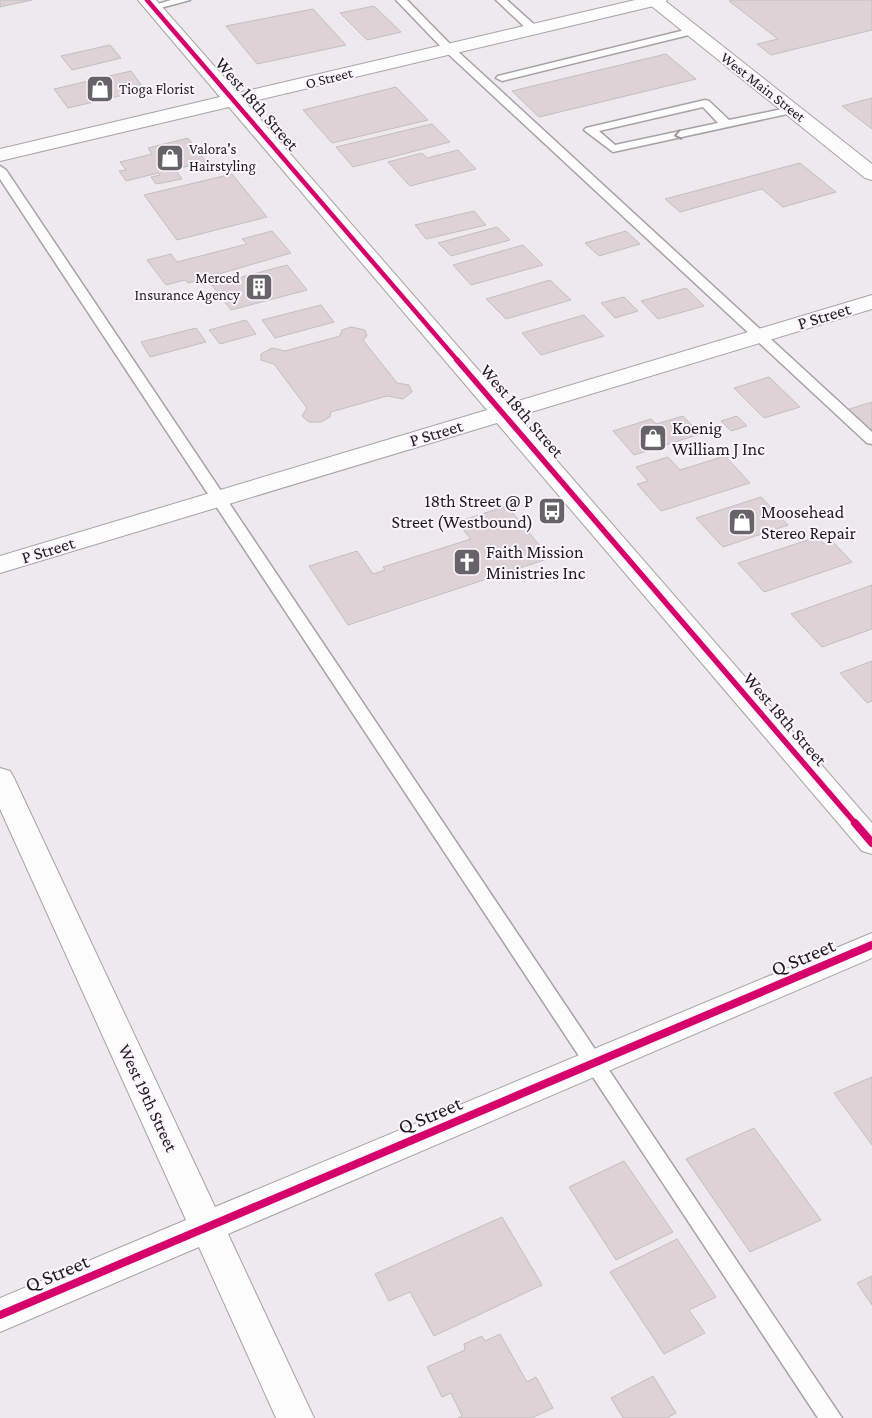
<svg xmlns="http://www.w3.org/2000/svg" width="872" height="1418" viewBox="0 0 872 1418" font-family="'Crimson Pro',serif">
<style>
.building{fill:#dfd2d7;stroke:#c2bfc0}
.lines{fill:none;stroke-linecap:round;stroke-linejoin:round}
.service-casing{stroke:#a6a3a6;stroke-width:3}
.minor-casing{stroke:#a6a3a6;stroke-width:2}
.tertiary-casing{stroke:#a6a3a6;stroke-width:2}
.service{fill:#fcfcfc;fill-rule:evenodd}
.minor{fill:#fcfcfc;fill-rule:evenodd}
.tertiary{fill:#fcfcfc;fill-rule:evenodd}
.cycleway-far2-casing{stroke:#fbf5fb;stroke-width:7}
.cycleway-far1-casing{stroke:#fbf5fb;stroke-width:9}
.cycleway-casing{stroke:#fbf5fb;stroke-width:11}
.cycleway-far2{stroke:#d6006c;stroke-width:4.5}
.cycleway-far1{stroke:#d6006c;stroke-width:5.5}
.cycleway{stroke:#d6006c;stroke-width:8}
.oneway{stroke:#999899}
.labels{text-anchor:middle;stroke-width:4;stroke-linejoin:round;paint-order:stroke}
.far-street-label{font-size:15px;fill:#1f1d1f;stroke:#fbf5fb}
.far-poi-label{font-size:15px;fill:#1f1d1f;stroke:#fbf5fb;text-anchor:start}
.street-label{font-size:18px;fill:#1f1d1f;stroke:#fbf5fb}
.poi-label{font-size:18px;fill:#1f1d1f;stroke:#fbf5fb;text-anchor:start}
.near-street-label{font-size:21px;fill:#1f1d1f;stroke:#fbf5fb}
</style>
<rect width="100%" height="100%" fill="#ede9ed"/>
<path class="building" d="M0,0h32l-32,7z
M734,0h138v30l-101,25 -14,-11 21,-5 -49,-38z
M374,6l27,26 -34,8 -27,-27z
M313,9l33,36 -89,19 -31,-38z
M110,45l11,13 -49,12 -11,-14z
M666,54l30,25 -157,38 -27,-26z
M131,71l14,19 -77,18 -14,-19z
M396,87l32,33 -96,23 -29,-33z
M872,98v31l-30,-23z
M432,124l18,18 -97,25 -17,-20z
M188,138l18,24 -31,7 7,10 -26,5 -5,-7 9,-2 -2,-2 -32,8 -7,-10 7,-1 -6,-8 32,-8 -4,-6z
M458,150l18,19 -66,17 -22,-24 34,-9 5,5z
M800,163l36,29 -53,15 -21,-18 -82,23 -15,-13z
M232,174l35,43 -90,23 -33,-45z
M474,211l12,14 -60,14 -11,-14z
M497,227l13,13 -59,16 -13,-13z
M272,231l19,22 -103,30 -3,-3 -19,5 -19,-25 24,-6 6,8 70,-18 -5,-5z
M626,231l14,13 -41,12 -14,-13z
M523,245l20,20 -72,20 -18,-20z
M287,265l20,25 -76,20 -19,-25z
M550,280l21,20 -65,19 -20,-20z
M686,288l18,18 -46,13 -17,-18z
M624,297l14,14 -23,7 -14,-15z
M321,305l13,17 -59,16 -13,-18z
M584,315l20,21 -63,19 -19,-22z
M246,320l10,14 -36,10 -11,-14z
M351,327l14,3 2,6 -4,4 34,43 12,2 3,7 -9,7 -16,-3 -56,16 -1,5 -9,5h-12l-7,-6 5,-8 -33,-44 -13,-4v-6l11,-6 13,3 55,-15 2,-6z
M196,328l10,14 -56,15 -9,-15z
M769,377l31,30 -36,11 -30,-30z
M872,402v31l-26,-23z
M683,416l17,18 -66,21 -21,-24 38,-12 5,5z
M737,416l10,10 -16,5 -10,-10z
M725,456l25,27 -89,28 -24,-27 11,-3 -12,-14 32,-10 12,13z
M761,497l27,28 -65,22 -27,-29z
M507,506l43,52 -202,67 -39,-59 48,-15 16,23 12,-4 -2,-3 88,-28 -14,-17z
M817,537l7,7 8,-3 20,21 -88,30 -26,-29z
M872,585v44l-50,18 -31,-33z
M872,661v40l-5,2 -27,-30z
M872,1077v68l-38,-52z
M754,1128l67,92 -71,32 -64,-93z
M624,1161l49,71 -57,28 -47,-73z
M502,1217l40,68 -108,51 -24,-44 -21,9 -14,-27z
M677,1239l39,58 -27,13 16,23 -41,21 -54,-82z
M872,1276v29l-15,-22z
M500,1334l27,48 9,-5 17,31 -21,10h-74l4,-2 -11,-23 -9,4 -15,-30 38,-17 -1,-6 18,-8 3,5z
M653,1376l23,37 -9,5h-44l-12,-20z"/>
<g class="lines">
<g class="service-casing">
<path id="service" d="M171,0h19l-37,10 -5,-3z
M396,0h11l46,47 419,385v12l-5,-1 -422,-392z
M496,0h11l30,27v4h-8z
M693,28l4,1v4l-195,48 -6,-3 2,-2z
M705,100l4,1 20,19 63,-13 6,3 -6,3 -179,39 -29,-22 2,-2zM703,107l15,16 -103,22 -16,-14z
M0,166l6,4 836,1248h-24l-818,-1239z"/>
</g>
<g class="minor-casing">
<path id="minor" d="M138,0h18l82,93 397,-93h32l-3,4 -6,1 -412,98 262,301 364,-109v14l-354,107 354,407v31l-10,-3 -365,-428 -497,150v-17l487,-146 -258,-303 -229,54v-12l220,-52z
M0,768l10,3 4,7 201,429 657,-274v25l-644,276 86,184h-38l-77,-171 -199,85v-34l186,-78 -186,-411z"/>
</g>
<g class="tertiary-casing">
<path id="tertiary" d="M644,0h20l208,164v16l-7,-2z"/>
</g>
<use href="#service" class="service"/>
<use href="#minor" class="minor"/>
<use href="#tertiary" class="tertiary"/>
<g class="cycleway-far2-casing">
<path id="cycleway-far2" d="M147,0l311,361"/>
</g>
<g class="cycleway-far1-casing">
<path id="cycleway-far1" d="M457,360l399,464"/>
</g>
<g class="cycleway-casing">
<path id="cycleway" d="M855,823l17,20
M0,1315l872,-370"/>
</g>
<use href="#cycleway-far2" class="cycleway-far2"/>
<use href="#cycleway-far1" class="cycleway-far1"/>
<use href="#cycleway" class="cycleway"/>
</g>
<defs><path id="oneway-chevron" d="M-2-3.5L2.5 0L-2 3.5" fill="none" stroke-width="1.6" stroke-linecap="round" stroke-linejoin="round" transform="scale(1.25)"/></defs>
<use class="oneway" href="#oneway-chevron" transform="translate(678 135) rotate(168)"/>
<defs>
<g id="shop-square" transform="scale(1.4375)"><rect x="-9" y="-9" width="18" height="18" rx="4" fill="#676467" stroke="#fbf5fb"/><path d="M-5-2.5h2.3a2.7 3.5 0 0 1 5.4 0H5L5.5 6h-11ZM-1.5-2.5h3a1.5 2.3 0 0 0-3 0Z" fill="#fff"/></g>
<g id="building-square" transform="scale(1.4375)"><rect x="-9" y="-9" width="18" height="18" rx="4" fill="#676467" stroke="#fbf5fb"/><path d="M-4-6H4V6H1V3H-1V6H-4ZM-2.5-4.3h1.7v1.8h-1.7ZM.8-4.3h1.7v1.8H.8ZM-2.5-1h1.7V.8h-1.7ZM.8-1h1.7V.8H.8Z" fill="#fff"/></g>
<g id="bus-square" transform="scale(1.4375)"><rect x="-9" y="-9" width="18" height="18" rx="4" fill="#676467" stroke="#fbf5fb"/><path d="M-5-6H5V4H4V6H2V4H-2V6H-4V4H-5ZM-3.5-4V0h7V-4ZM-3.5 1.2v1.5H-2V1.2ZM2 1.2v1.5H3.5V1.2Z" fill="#fff"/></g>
<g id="church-square" transform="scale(1.4375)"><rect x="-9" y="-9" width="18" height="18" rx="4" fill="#676467" stroke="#fbf5fb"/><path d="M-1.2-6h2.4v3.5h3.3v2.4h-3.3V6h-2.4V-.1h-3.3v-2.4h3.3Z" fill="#fff"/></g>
</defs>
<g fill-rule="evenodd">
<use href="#shop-square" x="100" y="89"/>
<use href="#shop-square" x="170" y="158"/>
<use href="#building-square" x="259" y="287"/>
<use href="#shop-square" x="653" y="438"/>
<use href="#bus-square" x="552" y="511"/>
<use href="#shop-square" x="742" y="522"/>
<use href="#church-square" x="467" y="562"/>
</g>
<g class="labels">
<g class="far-street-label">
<text transform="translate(329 78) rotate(-14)" y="5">O Street</text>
<text transform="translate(763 87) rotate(38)" y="5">West Main Street</text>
</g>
<g class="far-poi-label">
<text x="119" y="94">Tioga Florist</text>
<text x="189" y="154">Valora's<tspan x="189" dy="17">Hairstyling</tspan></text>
<text x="240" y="283" text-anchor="end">Merced<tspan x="240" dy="17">Insurance Agency</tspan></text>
</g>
<g class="street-label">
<text transform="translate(257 104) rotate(49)" y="6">West 18th Street</text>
<text transform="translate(824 316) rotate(-17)" y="6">P Street</text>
<text transform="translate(522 411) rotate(49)" y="6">West 18th Street</text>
<text transform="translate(436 433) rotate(-17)" y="6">P Street</text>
<text transform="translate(48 550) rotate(-17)" y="6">P Street</text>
<text transform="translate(785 719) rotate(49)" y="6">West 18th Street</text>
<text transform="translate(148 1098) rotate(65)" y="6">West 19th Street</text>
</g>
<g class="poi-label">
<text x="672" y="434">Koenig<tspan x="672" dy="21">William J Inc</tspan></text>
<text x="533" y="507" text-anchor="end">18th Street @ P<tspan x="533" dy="21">Street (Westbound)</tspan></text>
<text x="761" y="518">Moosehead<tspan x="761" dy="21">Stereo Repair</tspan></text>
<text x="486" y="558">Faith Mission<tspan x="486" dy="21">Ministries Inc</tspan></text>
</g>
<g class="near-street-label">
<text transform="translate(803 957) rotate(-23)" y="7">Q Street</text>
<text transform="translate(430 1115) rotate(-23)" y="7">Q Street</text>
<text transform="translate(57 1273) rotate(-23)" y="7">Q Street</text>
</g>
</g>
</svg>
